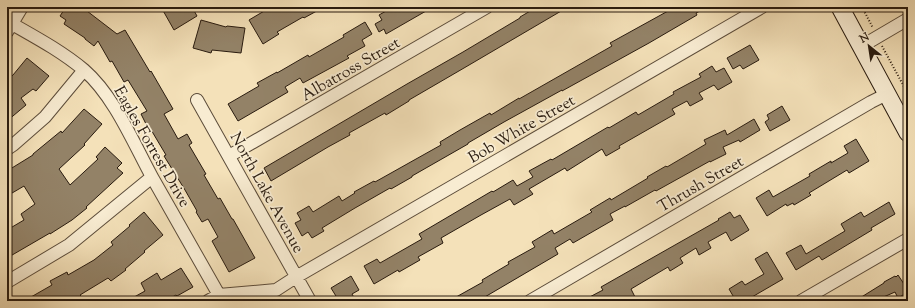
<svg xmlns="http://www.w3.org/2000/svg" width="915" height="308" viewBox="0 0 915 308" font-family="'Sorts Mill Goudy',serif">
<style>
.building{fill:#938267;stroke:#291b0f}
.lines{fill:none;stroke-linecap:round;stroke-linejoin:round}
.minor-casing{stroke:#5c4c3a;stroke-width:14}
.secondary-casing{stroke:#291b0f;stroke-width:19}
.path{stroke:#291b0f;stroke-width:2;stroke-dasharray:1 2;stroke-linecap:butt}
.minor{stroke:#f8ecd2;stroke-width:12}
.secondary{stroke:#f8ecd2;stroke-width:17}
.labels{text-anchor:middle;stroke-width:3.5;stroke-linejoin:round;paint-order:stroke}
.street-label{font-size:16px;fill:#291b0f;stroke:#f8ecd2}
</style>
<rect width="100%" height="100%" fill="#f4e1b9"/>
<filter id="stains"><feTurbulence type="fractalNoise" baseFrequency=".005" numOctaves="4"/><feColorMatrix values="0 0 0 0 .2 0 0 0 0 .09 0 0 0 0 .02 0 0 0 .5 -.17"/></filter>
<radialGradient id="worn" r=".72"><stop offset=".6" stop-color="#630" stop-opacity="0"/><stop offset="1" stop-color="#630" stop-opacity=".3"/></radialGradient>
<path class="building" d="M66,7h23l-2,4 30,23 8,-4 25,42 1,-1 22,38 -9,5 14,25 9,-5 5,9 -3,2 17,29 -2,1 14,24 2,-1 12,21h1l22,39 -26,14 -17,-31 6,-4 -10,-18 -6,3 -6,-10 1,-1 -12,-21 -21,-34 2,-1 -19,-32 -1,1 -5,-10 6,-3 -19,-31 -4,2 -12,-21 -2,1 -12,-21 -4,5 -9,-7v-1l-21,-14 2,-4 -6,-4z
M161,7h31l5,9 -23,14z
M271,7h53l-20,11 -1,-1 -26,15 2,2 -16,10 -14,-24z
M393,7h40l-47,27 -2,-5 -5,3 -4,-8 7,-4 -3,-5z
M537,7h31l-104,61 -55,32v1l-23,14 -1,-2 -36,20 1,2 -22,12 -57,34 -7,-13 143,-84 56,-32 57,-34v-1z
M666,7h42l-12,6 1,2 -48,28 -87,48v-1l-58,32 -36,21v1l-56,32v1l-21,12 -1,-1 -35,20 -33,20 2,3 -12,7 -4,-6 -6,4 -7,-13 6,-3 -4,-7 12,-7 4,6 26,-16 3,5 13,-8 -1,-1 20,-11 1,1 66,-37 -1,-3 20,-12 30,-17 1,2 28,-17v1l93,-53 -2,-3 58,-32z
M201,20l25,7 1,-1 18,2 -4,25 -29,-3 -1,3 -18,-5z
M365,22l7,12 -10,6 3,6 -18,10 2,2 -46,25 -3,-5 -15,9 3,5 -50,29 -10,-17 31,-18 -2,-3 20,-11v1l31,-18 1,2 35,-20 -1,-2z
M750,45l9,15 -16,9 -3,-4 -7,4 -6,-11z
M27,58l22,18 -13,15 -3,-2 -12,9 5,7 -19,16v-41l6,-5z
M712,66l4,6 8,-4 8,14 -14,8 -4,-5 -15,8 4,6 -13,7 -3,-5 -15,8 3,5 -56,32 1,2 -14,8 -4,-7 -35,22 -2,-3 -36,21 4,5 -19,11 -4,-6 -29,16 -40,23 2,5 -25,14 2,3 -21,12 -1,-2 -24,14 -10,-18 13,-7 3,4 42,-24 -3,-5 73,-43 1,1 20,-12 4,6 16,-9 -4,-6 22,-12 1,1 56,-33 1,1 27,-16 2,3 36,-21 -1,-2 28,-15 -2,-3z
M782,106l8,14 -20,11 -5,-9 4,-3 -2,-4z
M84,109l18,15 -18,20 1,1 -26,24 11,16 28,-26 -2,-2 9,-10 17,16 -5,5 6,5 -37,34 1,1 -15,12 -22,14v-1l-43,25v-28l17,-10 -3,-6 14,-10 -11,-18 -17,10v-25l26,-16v-1l28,-23 1,2z
M754,119l6,11 -20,12 -1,-2 -16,7 3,7 -16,8v-1l-54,30 -1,-1 -30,17v-1l-15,8 3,6 -40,23 -3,-4 -15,9 3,6 -80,47h-29l34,-19 -1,-2 27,-16 -1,-2 27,-15 -3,-5 20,-12 2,4 38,-22 -2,-2 20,-12 1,2 37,-22 -1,-1 19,-11 1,1 39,-23 -2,-4 21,-10 2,5z
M856,139l13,22 -20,12 -2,-3 -38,23 2,2 -17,10 -1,-2 -6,3 -1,-2 -19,12 -11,-18 13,-8 4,7 37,-21 -1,-2 22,-13v2l17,-10 -4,-7z
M889,202l6,12 -24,14 1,2 -50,30 -3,-4 -23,14 -10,-17 15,-8 5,9 39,-23 -4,-7 20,-12 3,5z
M144,212l19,23 -19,16 1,1 -20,17 1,1 -15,11 -3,-3 -28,17 1,1 -9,5h-48l28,-16 -2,-4 17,-9 1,3 26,-15 19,-15 -2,-3 19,-16 -1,-1z
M730,212l4,6 6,-3 9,15 -18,11 -5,-9 -18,10 3,6 -12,7 -3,-7 -16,10 3,5 -13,8 -2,-4 -37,22 4,8 -6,4h-47l21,-11 -2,-3 118,-67 -1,-1z
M767,252l16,27 -31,18 2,4h-18l-7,-12 13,-8 3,4 19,-11 -9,-15z
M181,268l12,19 -16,9 -1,-1 -11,6h-38l18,-10 -4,-8 16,-10 4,7z
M898,275l10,15v2l-10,6 -3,-6 -16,7 2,2h-26l29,-18v-1l11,-6 1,1z
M351,276l8,14 -7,4 4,7h-17l-8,-13z"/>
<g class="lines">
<g class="minor-casing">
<path id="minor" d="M7,21c26,15 53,29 77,49 30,26 49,72 68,107 22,39 45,79 67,118
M7,32l15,-25
M862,46l46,-27
M197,100l113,201
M7,149l6,-4 32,-28 39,-47
M229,156l258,-149
M7,282l62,-37 83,-68
M208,301l11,-6 57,-5 20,-13 466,-270
M530,301l341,-199 16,-8
M801,301l107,-62"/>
</g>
<g class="secondary-casing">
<path id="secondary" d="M840,7l68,126"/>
</g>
<path class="path" d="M862,7l11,21
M882,46l26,48"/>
<use href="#minor" class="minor"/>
<use href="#secondary" class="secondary"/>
</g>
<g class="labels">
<g class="street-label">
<text transform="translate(350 68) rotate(-30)" y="6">Albatross Street</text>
<text transform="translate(521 128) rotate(-30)" y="6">Bob White Street</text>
<text transform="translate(153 146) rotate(60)" y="6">Eagles Forrest Drive</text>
<text transform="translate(700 183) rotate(-30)" y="6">Thrush Street</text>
<text transform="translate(268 192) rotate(61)" y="6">North Lake Avenue</text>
</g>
</g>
<rect width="915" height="308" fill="none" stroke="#f4e1b9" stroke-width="24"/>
<rect x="8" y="8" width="899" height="292" fill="none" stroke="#291b0f" stroke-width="2"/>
<rect x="12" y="12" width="891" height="284" fill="none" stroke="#291b0f"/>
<g transform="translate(869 46) rotate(330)" stroke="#f8ecd2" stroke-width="3" paint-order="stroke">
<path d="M0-3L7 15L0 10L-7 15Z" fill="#291b0f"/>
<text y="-6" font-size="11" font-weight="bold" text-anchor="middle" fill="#291b0f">N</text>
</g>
<rect width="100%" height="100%" filter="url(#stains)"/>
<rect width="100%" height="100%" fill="url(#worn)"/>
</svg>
